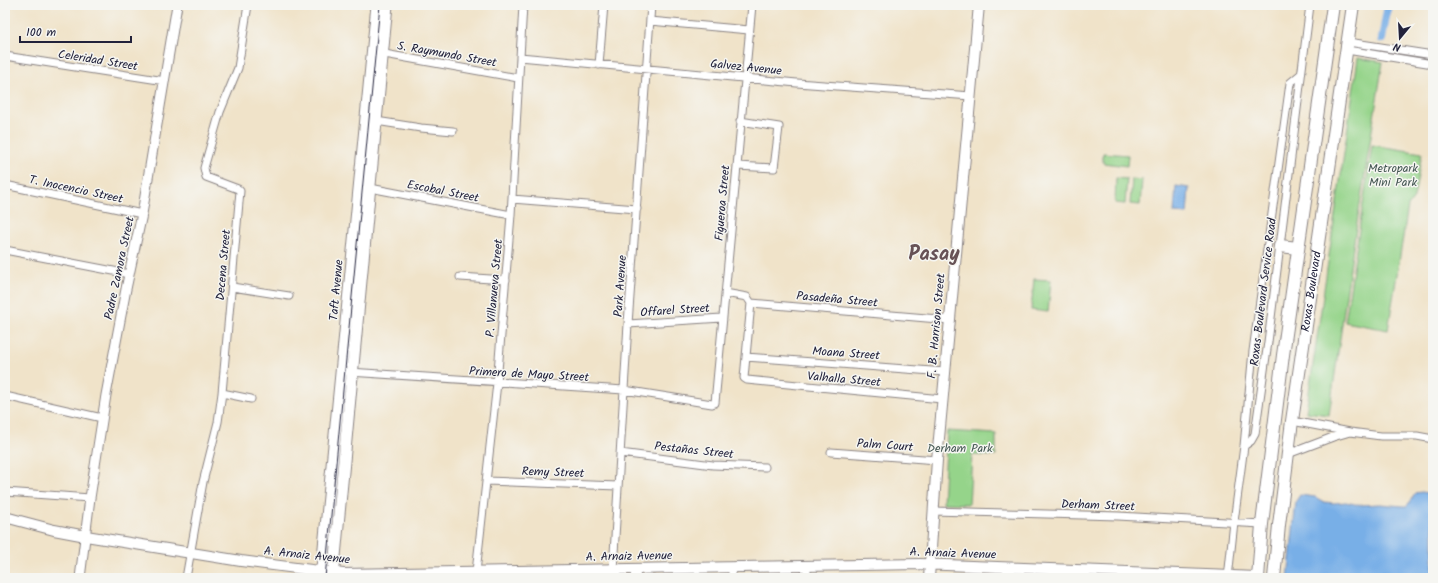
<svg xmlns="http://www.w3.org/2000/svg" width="1438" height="583" viewBox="0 0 1438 583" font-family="Kalam,sans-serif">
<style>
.green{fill:#95d48a;stroke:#5c7b62}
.water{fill:#78afe7;stroke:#4d6891}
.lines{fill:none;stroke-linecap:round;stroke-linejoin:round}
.canal{stroke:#78afe7;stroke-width:8}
.minor-casing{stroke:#898282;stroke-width:9}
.tertiary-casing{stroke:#898282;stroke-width:11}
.secondary-casing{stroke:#898282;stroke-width:12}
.primary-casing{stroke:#898282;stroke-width:13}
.trunk-casing{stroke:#898282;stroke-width:14}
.minor{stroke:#fff;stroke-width:7}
.tertiary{stroke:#fff;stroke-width:9}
.secondary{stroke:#fff;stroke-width:10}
.primary{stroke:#fff;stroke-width:11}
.trunk{stroke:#fff;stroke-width:12}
.tram{stroke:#22223b;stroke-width:1}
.labels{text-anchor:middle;stroke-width:3;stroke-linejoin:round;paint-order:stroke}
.street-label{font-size:12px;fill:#22223b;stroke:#f6f6f2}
.park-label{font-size:12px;fill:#445753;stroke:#f6f6f2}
.town-label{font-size:20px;font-weight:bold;fill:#675256;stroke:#f6f6f2}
</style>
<rect width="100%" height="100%" fill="#f6f6f2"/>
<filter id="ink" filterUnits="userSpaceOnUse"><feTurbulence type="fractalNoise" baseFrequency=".025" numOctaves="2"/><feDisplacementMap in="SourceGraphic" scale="8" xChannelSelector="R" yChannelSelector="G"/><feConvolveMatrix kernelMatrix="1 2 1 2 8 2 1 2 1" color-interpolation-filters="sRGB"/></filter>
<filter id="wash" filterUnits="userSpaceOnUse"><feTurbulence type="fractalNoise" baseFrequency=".012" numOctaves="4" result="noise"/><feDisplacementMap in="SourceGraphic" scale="16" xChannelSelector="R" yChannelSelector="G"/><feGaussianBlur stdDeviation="0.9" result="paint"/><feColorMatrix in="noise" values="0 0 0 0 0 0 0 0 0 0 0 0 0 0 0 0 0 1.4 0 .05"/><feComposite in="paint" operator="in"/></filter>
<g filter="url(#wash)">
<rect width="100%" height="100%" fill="#f0e3c9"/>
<path class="green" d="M1358,58l25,4 -30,186 -24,167 -23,-3z
M1372,145l50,8 -8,45 -6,8 -20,124 -43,-8z
M1103,153l25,2 -1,11 -24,-3z
M1116,178l11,1 -2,25 -10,-1z
M1132,179l10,1 -2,25 -10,-1z
M1034,279l17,1 -3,32 -17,-2z
M947,431l49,3v22l-24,-1 -3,49 -26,-1z"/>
<path class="water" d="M1176,186l13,2 -2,26 -13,-1z
M1422,492l11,2v84h-145l8,-77 4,-6 15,2 9,5 10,1 12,-1 13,3 21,-1 22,2h5l2,-3 6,-10z"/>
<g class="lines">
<path class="canal" d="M1382,39l6,-34"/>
</g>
</g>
<g filter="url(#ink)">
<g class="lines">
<g class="minor-casing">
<path id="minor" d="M650,21l99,9
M1348,42l85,13
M1347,50l86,14
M379,53l139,25
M5,56l160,25
M520,57l277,26 174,13
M599,65l5,-60
M376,121l45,7 32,3
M737,166l37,2 5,-41 -39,-6
M5,185l137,29
M370,188l141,27
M512,199l125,10
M5,250l124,24
M460,277l46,3
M232,287l57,9
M725,293l22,4 4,6
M751,303l-7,75 3,2 195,19
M751,303l199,17
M628,324l94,-6
M746,357l199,15
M349,372l275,18 88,14 3,-1 37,-398
M222,393l29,6
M5,396l97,22
M1292,421l58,11 31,4h36l16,3
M1244,446l7,-5 4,-7 13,-92 42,-337
M831,452l106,8
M620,453l93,12 52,2
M1288,454l45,-17 17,-5
M486,481l132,5
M5,492l85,6
M933,511l185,5 144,8
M732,567v11
M613,570l15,-246 23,-319
M476,572l21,-189 14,-168 12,-210
M186,578l17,-96 15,-60 4,-29 18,-202 -2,-2 -32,-12 -2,-9 16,-56 18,-44 10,-63
M807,578v-13
M1078,578l1,-8
M1228,578l6,-56 10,-76 9,-95 37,-268 11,-9"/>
</g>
<g class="tertiary-casing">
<path id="tertiary" d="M80,578l10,-80 16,-103 20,-106 16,-75 35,-209
M635,578l1,-9"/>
</g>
<g class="secondary-casing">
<path id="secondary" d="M5,517l49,13 32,6 155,25 102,13 577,-10 338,13
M929,578l8,-118 42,-455"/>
</g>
<g class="primary-casing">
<path id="primary" d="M321,578l56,-573
M333,578l54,-573"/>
</g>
<g class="trunk-casing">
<g id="trunk">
<path d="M1280,246l18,2"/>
<path d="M1258,578l4,-54 21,-169 50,-350"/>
<path id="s1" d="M1274,578l5,-53 13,-104 61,-416"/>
</g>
</g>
<use href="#minor" class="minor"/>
<use href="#tertiary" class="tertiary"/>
<use href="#secondary" class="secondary"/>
<use href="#primary" class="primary"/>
<use href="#trunk" class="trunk"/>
<path class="tram" d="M325,578l55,-573"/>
</g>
</g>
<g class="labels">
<g class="street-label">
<text transform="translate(447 54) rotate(10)" y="4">S. Raymundo Street</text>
<text transform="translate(98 60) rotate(9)" y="4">Celeridad Street</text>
<text transform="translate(746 67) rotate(6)" y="4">Galvez Avenue</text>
<text transform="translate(76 189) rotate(12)" y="4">T. Inocencio Street</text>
<text transform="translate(443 191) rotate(11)" y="4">Escobal Street</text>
<text transform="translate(722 203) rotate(-85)" y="4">Figueroa Street</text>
<text transform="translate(223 265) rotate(-85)" y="4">Decena Street</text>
<text transform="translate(119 268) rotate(-78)" y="4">Padre Zamora Street</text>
<text transform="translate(620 286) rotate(-86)" y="4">Park Avenue</text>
<text transform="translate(494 288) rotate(-85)" y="4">P. Villanueva Street</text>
<text transform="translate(336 290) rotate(-85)" y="4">Taft Avenue</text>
<text dy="4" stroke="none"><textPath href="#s1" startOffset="289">Roxas Boulevard</textPath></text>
<text transform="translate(1263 292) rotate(-83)" y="4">Roxas Boulevard Service Road</text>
<text transform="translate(837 299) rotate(5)" y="4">Pasadeña Street</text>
<text transform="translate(675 310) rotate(-4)" y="4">Offarel Street</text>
<text transform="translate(936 326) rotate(-85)" y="4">F. B. Harrison Street</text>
<text transform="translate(846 353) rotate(4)" y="4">Moana Street</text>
<text transform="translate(529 374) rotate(3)" y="4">Primero de Mayo Street</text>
<text transform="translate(844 379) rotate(5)" y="4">Valhalla Street</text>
<text transform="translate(885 445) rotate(4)" y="4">Palm Court</text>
<text transform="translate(694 450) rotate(6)" y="4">Pestañas Street</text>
<text transform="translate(553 472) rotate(2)" y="4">Remy Street</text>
<text transform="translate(1098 505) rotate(2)" y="4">Derham Street</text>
<text transform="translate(953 553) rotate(2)" y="4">A. Arnaiz Avenue</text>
<text transform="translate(307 555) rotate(6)" y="4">A. Arnaiz Avenue</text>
<text transform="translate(629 556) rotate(-1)" y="4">A. Arnaiz Avenue</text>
</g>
<g class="park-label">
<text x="1393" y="172">Metropark<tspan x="1393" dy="14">Mini Park</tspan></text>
<text x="960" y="452">Derham Park</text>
</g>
<g class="town-label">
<text x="934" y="260">Pasay</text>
</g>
</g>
<rect width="1438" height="583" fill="none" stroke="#f6f6f2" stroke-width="20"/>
<g transform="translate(1400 38) rotate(198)" stroke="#f6f6f2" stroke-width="3" paint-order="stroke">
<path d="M0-3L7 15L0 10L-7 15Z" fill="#22223b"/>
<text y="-6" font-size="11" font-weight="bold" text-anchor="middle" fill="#22223b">N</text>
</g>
<path d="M20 36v6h111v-6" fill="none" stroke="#22223b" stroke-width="2"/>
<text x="26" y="36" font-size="12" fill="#22223b" stroke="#f6f6f2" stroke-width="3" paint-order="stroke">100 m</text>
</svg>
